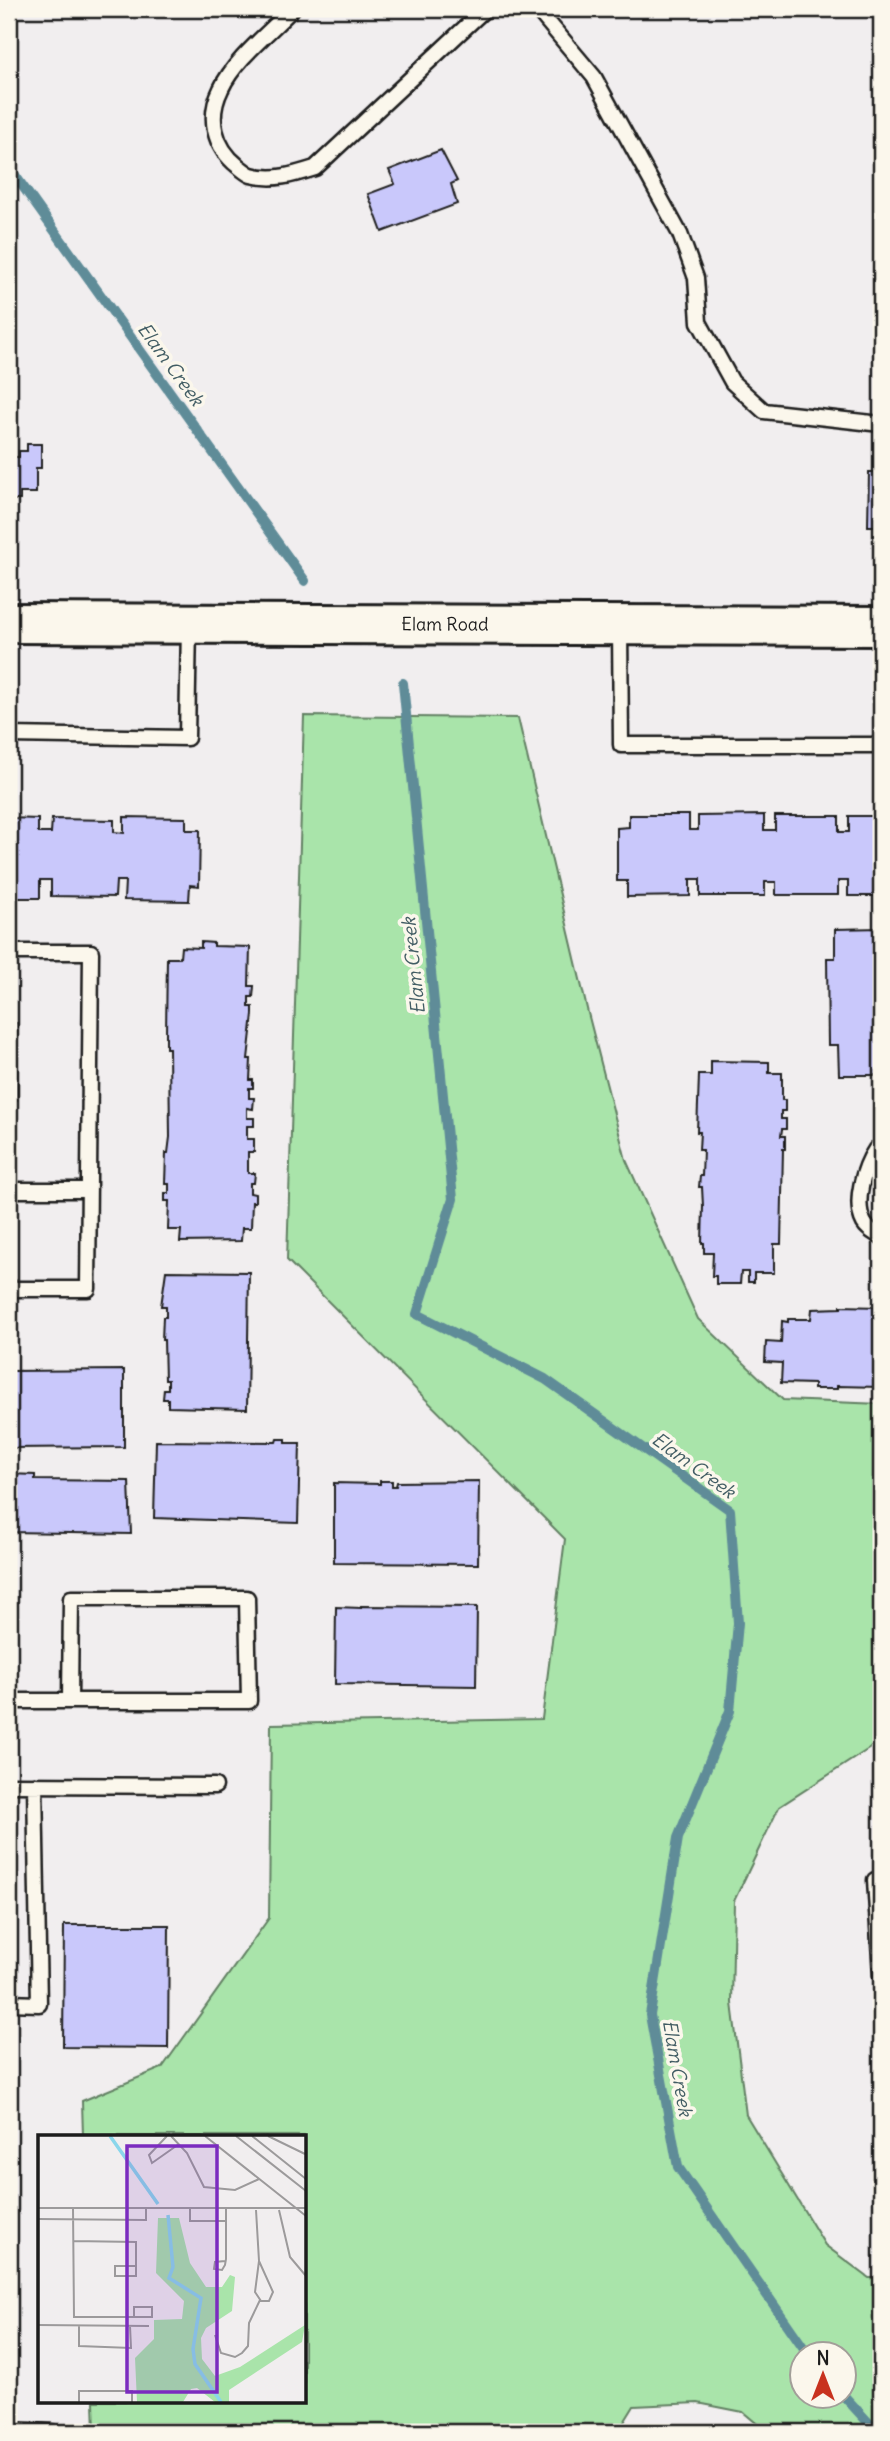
<svg xmlns="http://www.w3.org/2000/svg" width="890" height="2441" viewBox="0 0 890 2441" font-family="Delius,sans-serif">
<style>
.green{fill:#a9e4aa;stroke:#628063;stroke-width:2;fill-rule:evenodd}
.lines{fill:none;stroke-linecap:round;stroke-linejoin:round}
.stream{stroke:#5e8c98;stroke-width:10}
.building{fill:#c9c8fb;stroke:#1c1c1c;stroke-width:2}
.service-casing{stroke:#1c1c1c;stroke-width:19}
.secondary-casing{stroke:#1c1c1c;stroke-width:44}
.service{stroke:#fbf7ec;stroke-width:14}
.secondary{stroke:#fbf7ec;stroke-width:38}
.labels{text-anchor:middle;stroke-width:7;stroke-linejoin:round;paint-order:stroke}
.street-label{font-size:18px;fill:#1c1c1c;stroke:#fbf7ec}
.water-label{font-size:19px;font-style:italic;fill:#425d64;stroke:#fbf7ec}
.inset-river{fill:none;stroke:#8ad6eb;stroke-width:3.5}
.inset-road{fill:none;stroke:#9c9a9b;stroke-width:2}
.view{fill:#7b2cbf;fill-opacity:0.15;stroke:#7b2cbf;stroke-width:3.5}
.inset-edge{fill:none;stroke:#1c1c1c;stroke-width:3.5}
</style>
<rect width="100%" height="100%" fill="#f1eeef"/>
<filter id="ink" filterUnits="userSpaceOnUse"><feTurbulence type="fractalNoise" baseFrequency=".0143" numOctaves="2"/><feDisplacementMap in="SourceGraphic" scale="14" xChannelSelector="R" yChannelSelector="G"/><feConvolveMatrix kernelMatrix="1 2 1 2 8 2 1 2 1" color-interpolation-filters="sRGB"/></filter>
<g filter="url(#ink)">
<path class="green" d="M304,716l214,2 70,295 38,147 72,159 85,81 98,4v337l-102,66 -45,94 -2,102 14,112 79,130 44,33h12v154h-114l-24,-20 -45,-9 -64,3 -16,26h-523l-1,-31h210v-265h-221l-1,-35 80,-33 107,-150 2,-194 271,-5 23,-180 -278,-279zM802,2354h42v42h-42z"/>
<g class="lines">
<path class="stream" d="M9,167l296,414
M403,683l50,516 -36,115 128,65 185,131 8,113 -8,88 -52,127 -28,177 28,152 130,187
M844,2396l33,36"/>
</g>
<path class="building" d="M441,150l16,31 -6,3 6,20 -75,28 -14,-38 27,-10 -6,-14z
M27,444h14v24h-5v25h-16v7h-11v-43h10v-6h8z
M869,472h12v62h-2v-8h-11z
M629,815h60v15h9v-14l66,-1v15h11v-14h64v16h10v-16h32v80h-33v-15h-10v14h-62v-13h-11v14h-65v-17h-10v17l-63,1v-16h-10v-53l12,-1z
M124,817l62,1v12h14l-1,56 -9,-1 -1,16 -65,-1 1,-19h-9l-1,16 -64,-1v-16h-11v18h-31v-80l29,1v14h13l1,-14 62,1v12l10,1z
M881,928v147h-42l-1,-30h-10l-1,-87h8v-29z
M201,942l13,1v3l36,1 -1,39h5l-1,11h-4v10h4v7l-5,45h3l-1,21h3v8h-4v10h5l-1,11 -6,-1v10h7v8h-7v13h7v13h-6v21h7l-1,10h-4v10l5,1v8h-3l-1,26h-9l-1,13 -61,1 1,-12h-13l1,-29h-4v-8h4v-9h-4l1,-31h2l2,-16 -1,-89h-3v-14l1,-76h13l1,-11 20,1z
M9,1023h8v77h-8z
M711,1061l58,1v11h13v27h3v11h-4v8h5v10h-4l-1,7h4v13h-2l-2,95h-7v29h-20v9h-6v-10h-7l-1,12h-24v-8h-4l1,-23h-9v-10h-2l1,-37 -1,-19h-3l1,-11h2l1,-26h-4l1,-18h-3l2,-57h12z
M166,1271l83,1 -2,137 -79,-2v-8h-5l1,-10h4v-9h-3l-1,-40h-2l1,-23h3v-11h-5z
M879,1304l2,1v82l-44,-1v3h-23v-5l-33,-1 1,-20 -17,-1 1,-20 15,1 1,-22 6,1v-3h23l1,-10 29,-1v-2l38,1z
M124,1370v77l-115,1v-77z
M277,1439h9v4h14l-2,80 -144,-5 2,-77 120,1z
M9,1474l26,1v5l94,1 2,53 -122,-2z
M380,1481h12v5h4l1,-4 82,-1 -1,83 -144,-1v-80l46,1z
M361,1606l116,1 -1,79 -141,-2 1,-77 25,1z
M64,1925h105l-1,123 -105,-1z"/>
<g class="lines">
<g class="service-casing">
<path id="service" d="M292,9c-22,23 -58,51 -71,80 -14,28 -7,58 17,77 4,3 8,7 13,9 23,6 42,0 64,-7l170,-159
M537,9l57,68 86,157 16,44 3,44 33,60 32,29 117,13
M620,626l1,119h260
M9,735l178,3 2,-113
M9,952h82l-3,337h-79
M881,1148l-5,1c-12,18 -23,53 -12,74 4,7 11,10 17,14
M9,1190h80
M9,1701h240l-2,-103h-176l-1,103
M9,1785l206,1
M875,1880l6,95
M9,2003l30,1 -4,-219
M9,2430l42,2"/>
</g>
<g class="secondary-casing">
<g id="secondary">
<path id="s1" d="M9,623l872,3"/>
</g>
</g>
<use href="#service" class="service"/>
<use href="#secondary" class="secondary"/>
</g>
</g>
<g class="labels">
<g class="street-label">
<text dy="6" stroke="none"><textPath href="#s1" startOffset="436">Elam Road</textPath></text>
</g>
<g class="water-label">
<text transform="translate(171 364) rotate(54)" y="7">Elam Creek</text>
<text transform="translate(413 966) rotate(-96)" y="7">Elam Creek</text>
<text transform="translate(694 1465) rotate(36)" y="7">Elam Creek</text>
<text transform="translate(678 2068) rotate(80)" y="7">Elam Creek</text>
</g>
</g>
<g transform="translate(38 2135)">
<rect width="268" height="268" fill="#f1eeef"/>
<path d="M120,83h21l11,45 16,24h16l8,-12 5,2 -3,34 -26,17 -5,10 1,21 13,17 25,-9 65,-42 -3,17 -73,48v12h-14l-18,-14 -6,1 -8,13h-46l-2,-44 19,-19v-19l28,-1 2,-18 -28,-28z" fill="#a9e4aa"/>
<path class="inset-river" d="M72,1l48,68M130,80l5,52 -4,11 32,20 -8,51 2,15 26,38"/>
<path class="inset-road" d="M129,1l-18,19 3,8 27,-19M133,1l16,17 17,34 31,3 24,-11M167,1l101,80M198,1l70,55M214,1l54,43M230,1l37,18M0,73h268M35,73l1,109h78v-10h-18v10M152,74v12h36M218,75l3,51M241,75l11,47 16,19M0,84l108,1v-11M35,106l63,1v34h-21v-10h21M187,126l-10,1 -1,7 8,1 3,-5 1,-6v-50M221,126l14,31 -4,9h-8l-6,-9zM0,190l111,1M41,191v20l52,2 -1,-22M177,200l6,18 14,4 7,-4 6,-7 1,-23 11,-23M41,267v-11h53v11"/>
<path class="view" d="M89,11h90v246h-90z"/>
<rect width="268" height="268" class="inset-edge"/>
</g>
<rect width="890" height="2441" fill="none" stroke="#fbf7ec" stroke-width="35"/>
<rect x="18" y="18" width="855" height="2406" fill="none" stroke="#1c1c1c" stroke-width="2.5" filter="url(#ink)"/>
<g transform="translate(823 2375)"><circle r="33" fill="#fbf7ec" stroke="#a29f99" stroke-width="2"/>
<path d="M0-5L12 26L0 18L-12 26Z" fill="#c8321e"/>
<text y="-10" font-size="19" font-weight="bold" text-anchor="middle" fill="#1c1c1c">N</text>
</g>
</svg>
